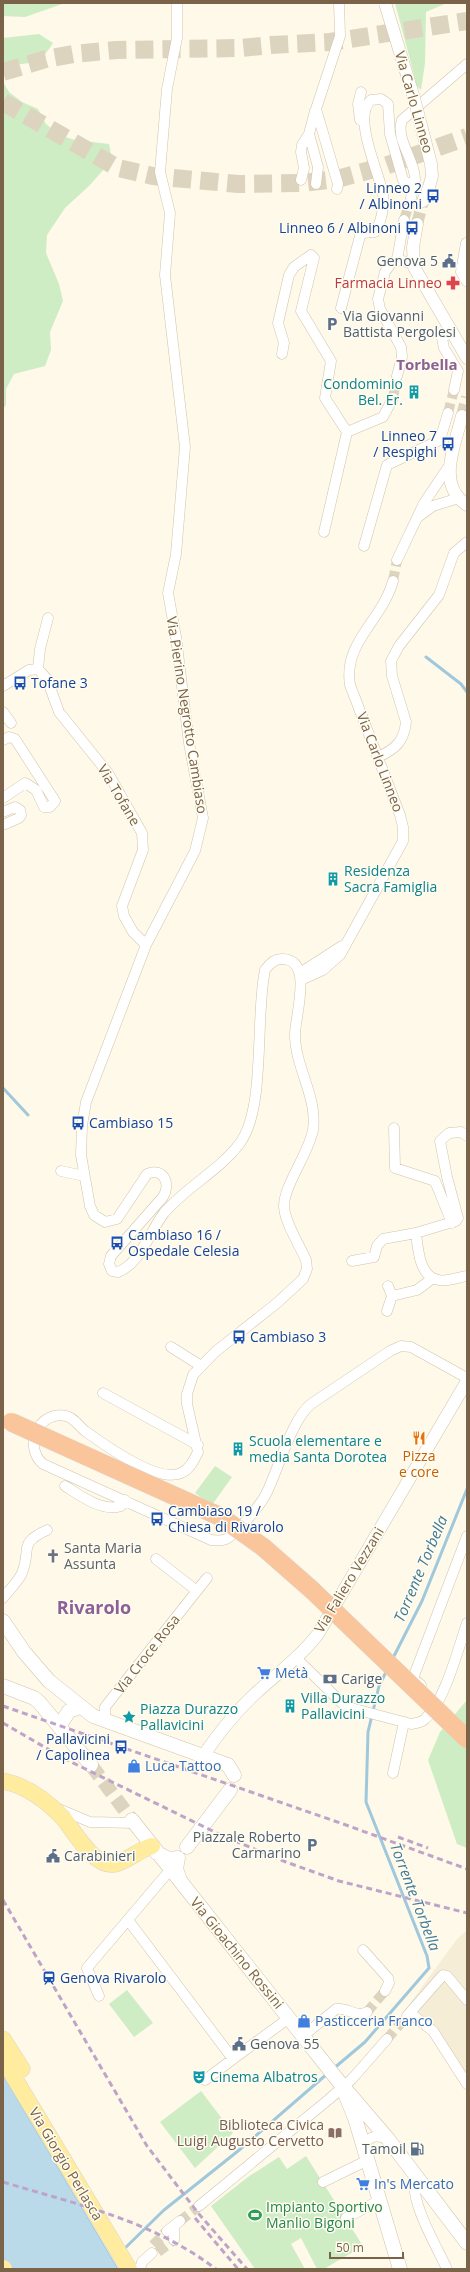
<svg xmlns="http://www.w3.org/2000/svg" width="470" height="2272" viewBox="0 0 470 2272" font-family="'Open Sans',sans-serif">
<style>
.residential{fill:#f6edd6}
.green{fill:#ceedc5}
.water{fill:#badae9;stroke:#a0c8dc}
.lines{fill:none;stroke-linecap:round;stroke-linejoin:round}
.stream{stroke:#a0c8dc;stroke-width:3}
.minor-tunnel{stroke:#ddd4c0;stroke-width:10;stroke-dasharray:10 5;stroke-linecap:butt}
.tertiary-tunnel{stroke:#ddd4c0;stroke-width:12;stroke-dasharray:12 6;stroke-linecap:butt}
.secondary-tunnel{stroke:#ddd4c0;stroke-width:14;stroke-dasharray:14 7;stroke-linecap:butt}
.motorway-tunnel{stroke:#ddd4c0;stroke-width:18;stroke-dasharray:18 9;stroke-linecap:butt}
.minor-casing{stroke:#d1c3ac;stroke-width:11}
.tertiary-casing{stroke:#d1c3ac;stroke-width:13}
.secondary-casing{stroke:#d4c4aa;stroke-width:15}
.primary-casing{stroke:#dcd6d0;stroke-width:17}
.motorway-casing{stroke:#dcd6d0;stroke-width:19}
.minor{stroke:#fff;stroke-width:10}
.tertiary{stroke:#fff;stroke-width:12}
.secondary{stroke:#fff;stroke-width:14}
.primary{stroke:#ffec9e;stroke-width:16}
.motorway{stroke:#fbc59b;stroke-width:18}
.rail{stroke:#bfa4ca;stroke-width:3;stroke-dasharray:6 4;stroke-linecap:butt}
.tertiary-bridge-casing{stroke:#d1c3ac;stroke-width:13;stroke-linecap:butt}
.primary-bridge-casing{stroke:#dcd6d0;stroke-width:17;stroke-linecap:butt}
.motorway-bridge-casing{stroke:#dcd6d0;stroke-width:19;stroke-linecap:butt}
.tertiary-bridge{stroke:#fff;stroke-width:12}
.primary-bridge{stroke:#ffec9e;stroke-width:16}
.motorway-bridge{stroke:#fbc59b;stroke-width:18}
.labels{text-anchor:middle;stroke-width:3;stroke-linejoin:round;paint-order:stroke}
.street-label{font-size:14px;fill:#7a6349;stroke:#fffcf0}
.transit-label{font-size:14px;fill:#164399;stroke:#fffcf0;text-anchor:start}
.service-label{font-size:14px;fill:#4e5e75;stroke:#fffcf0;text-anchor:start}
.health-label{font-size:14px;fill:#be3a42;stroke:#fffcf0;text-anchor:end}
.culture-label{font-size:14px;fill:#0d838f;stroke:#fffcf0;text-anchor:start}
.food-label{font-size:14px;fill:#c56008;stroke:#fffcf0}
.worship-label{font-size:14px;fill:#5b616d;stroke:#fffcf0;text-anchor:start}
.shop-label{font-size:14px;fill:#366cbe;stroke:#fffcf0;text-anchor:start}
.education-label{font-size:14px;fill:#785e54;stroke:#fffcf0;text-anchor:end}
.leisure-label{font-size:14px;fill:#27864d;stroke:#fffcf0;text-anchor:start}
.neighbourhood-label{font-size:15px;font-weight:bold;fill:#8d6196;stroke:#fffcf0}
.water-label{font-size:15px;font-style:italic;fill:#437a96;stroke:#fffcf0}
.district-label{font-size:18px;font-weight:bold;fill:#8d6196;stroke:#fffcf0}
</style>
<rect width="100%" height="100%" fill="#fef9e8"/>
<path class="residential" d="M467,1930v162l-56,-90 46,-63z"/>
<path class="green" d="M3,3h62l-40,14 -22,-1z
M395,3h52l-21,9 -1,51 -4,27 -4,-4z
M39,34l14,9c-12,20 -19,20 -42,22l-8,9v-36z
M3,82l6,10 13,10 16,7 8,15 13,11 16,5 34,4 3,16 -22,25 -25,23 -18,27 -1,18 13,31 4,17 -13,31 1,18 -6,16 -31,8 -8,15v16l-3,4z
M215,1466l17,11 -20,28 -17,-12z
M467,1700v148l-10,-4 -29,-84 12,-28z
M127,1990l26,33 -19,14 -25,-33z
M201,2091l32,42 -38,35 -35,-46z
M306,2156l57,90 -39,23h-7l-16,-31 -10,6 14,25h-50l-44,-63 37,-29 31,-20 8,12z"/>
<path class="water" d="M3,2075l115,194h-105l-10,-12z"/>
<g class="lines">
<path class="stream" d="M426,657l35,27 6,8
M3,1088l25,27
M392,1660l30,-59 45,-112
M333,2069l32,-27 64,-74 -2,-12 -61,-154 2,-70 11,-46 8,-16
M123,2250l41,-40 74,-59 89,-77"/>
<path class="minor-tunnel" d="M404,220l7,-22
M393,398l4,-22
M448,413l6,-23
M393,581l4,-21
M367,2012l18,-21
M387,2039l20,-23
M180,2221l19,-15
M153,2245l14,-14
M158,2252l16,-12"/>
<path class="tertiary-tunnel" d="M417,224l6,-23
M462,416l5,-19"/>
<path class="secondary-tunnel" d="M91,1765l41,55"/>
<path class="motorway-tunnel" d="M3,72l43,-13 27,-5 43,-4 125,-2 30,-3 59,-3 137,-21
M3,102l115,66 35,8 85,8 65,-1 34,-4 48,-13 82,-29"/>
<g class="minor-casing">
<path id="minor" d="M177,3v35l-10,51 -7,83 10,41 -5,62 20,172 -9,107 -8,39 8,44 13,106 14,75 -8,33 -49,94 -60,157 -4,24 -1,29 9,51 4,9 11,7 12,-3 30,-45c17,-7 24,10 16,23l-52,59 -2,8 3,7 6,1c22,-8 32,-41 46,-59 22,-26 55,-42 76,-70 26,-35 15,-127 25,-173 4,-6 9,-11 17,-11 32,0 13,56 13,76 0,32 23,63 18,95 -4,23 -29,55 -29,76 0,15 16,40 22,54l1,9 -4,10 -26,24 -62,49 -22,23 -6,19v10l11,48c-4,8 -8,17 -17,21 -23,11 -78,-29 -96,-42 -6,-5 -12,-14 -19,-15 -28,-6 -43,31 -23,48l168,76c16,2 18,-2 29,-13 10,-10 19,-20 26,-33 12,-23 25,-74 45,-90l79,-53 11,-5 10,1 56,31
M360,120l-2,-16 3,-12
M309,134l9,33 -2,17
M301,180l3,-12 -3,-16 1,-7 7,-11 6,-23
M337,189l1,-5 -22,-75 24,-73 -1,-33
M411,198c1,-6 4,-13 4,-19 0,-19 -20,-40 -13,-59l65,-56
M404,220l-7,40 15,3
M466,243l-5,29 6,10
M397,260l-5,2 -7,10 -7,27 2,10 21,38 1,10 -5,19
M341,308l19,-72 2,-3 13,-1c6,-9 10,-27 8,-38 -4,-22 -31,-77 -12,-94l10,-1 7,5 2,30 13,46 10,6
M451,332l-9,6 2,10 14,23 -4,19
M282,354l2,-11 -6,-20 11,-48 5,-8 17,-12 3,3 -13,53 30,50 -6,37 22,34
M418,517l15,-11 26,-8
M324,532l23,-100 36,-15 10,-19
M364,546l23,-81 53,-25 8,-27
M397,560l27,-57 25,-37
M38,669l2,-20 8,-31
M3,686l26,-16 9,-1 9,10 12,33 49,61 34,60 1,17 -21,56 2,10 9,16 13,13
M3,712l8,11
M3,740l6,-3 6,2 40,62 -5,6h-6l-8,-17 -11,-7 -22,15
M378,757c18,-8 26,-16 28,-35l-14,-46 -1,-15 8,-15 40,-51 15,-42 13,-11
M3,812l12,-5 5,3 1,5 -2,3 -16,7
M300,973l42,-27
M301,980l22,-10 17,-15 63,-114v-14l-3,-12 -50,-130c-7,-43 32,-64 43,-104
M394,1128l1,40 40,13 17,42
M61,1171l23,5
M416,1233c2,16 3,44 23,47 8,2 20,-3 28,-4
M352,1261l22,-4 3,-11 6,-7 33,-6 40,-12 2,-3 -11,-41 -7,-36 9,-8 12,-1 6,4
M388,1286l4,10
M387,1311l5,-15 25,-6 16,-12
M171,1347l30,19
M103,1393l95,52
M65,1486c16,10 37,26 56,20l4,-6
M156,1559l41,32
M3,1598c6,-8 15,-16 19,-25 10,-24 -5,-29 25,-43
M297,1659l46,45 8,4 60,16c5,-1 10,-1 14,-5 20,-18 33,-70 42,-96
M421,1685l-7,-6 1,-6 52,-137
M105,1721v-14l102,-129
M393,1773l11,-51
M59,1809l31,13 45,1
M128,1920l105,139 56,-41
M363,1950l25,28 1,5 -4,8
M99,1996l-12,-28 83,-98
M410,2013l23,18 34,53
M407,2016l36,-41 4,1 20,24
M303,2036l33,-27c11,-2 20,9 31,3
M205,2080l28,-21
M363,2147c6,-12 14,-12 25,-8
M415,2176c-6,25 21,69 32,93
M323,2182l45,-22
M199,2206l129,-106 24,-21 35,-40
M346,2218l34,-18
M167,2231l13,-10
M174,2240v-14
M140,2269l2,-7 10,-9"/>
</g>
<g class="tertiary-casing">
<path id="tertiary" d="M423,201l6,-14
M417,224l-4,23 1,20 53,91
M462,416c-7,29 -26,69 5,89
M203,1756c15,-22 33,-45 53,-63 22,-20 44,-36 62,-59l149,-253"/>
</g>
<g class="secondary-casing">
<path id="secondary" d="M3,1621l21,31 25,29 44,35 135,49 6,10
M3,1686l31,12 5,4 52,63
M60,1725l9,-14 11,-4
M132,1820l208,263 48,56 79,104
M187,1847l43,-57
M157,1853l12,6 9,-1 -2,11 4,11
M346,2096l9,22 45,151"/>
</g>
<g class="primary-casing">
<path id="primary" d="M64,1819c11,14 31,49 51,45 12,-3 24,-14 37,-18
M3,2039l19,30
M3,2059l126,210
M3,2268l1,1"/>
</g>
<g class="motorway-casing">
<path id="motorway" d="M263,1547l49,43"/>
</g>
<use href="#minor" class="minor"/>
<use href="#tertiary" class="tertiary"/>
<use href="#secondary" class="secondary"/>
<use href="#primary" class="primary"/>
<use href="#motorway" class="motorway"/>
<path class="rail" d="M3,1706l343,119 121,44
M3,1723l62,36 160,78 61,25 53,19 128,32
M398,1837l30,11
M3,1900l144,246 51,67 49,56
M3,2182c76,23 148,38 213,87
M195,2218l43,51"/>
<g class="tertiary-bridge-casing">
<path id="tertiary-bridge" d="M385,3l29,95 17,66 1,12 -3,11"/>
</g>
<g class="primary-bridge-casing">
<path id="primary-bridge" d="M3,1781c25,5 44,20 61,38"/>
</g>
<g class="motorway-bridge-casing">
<path id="motorway-bridge" d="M11,1422l210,95 42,30
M312,1590l155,149"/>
</g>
<use href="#tertiary-bridge" class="tertiary-bridge"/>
<use href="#primary-bridge" class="primary-bridge"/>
<use href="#motorway-bridge" class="motorway-bridge"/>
</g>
<defs>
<g id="bus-bare" transform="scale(1.08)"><path d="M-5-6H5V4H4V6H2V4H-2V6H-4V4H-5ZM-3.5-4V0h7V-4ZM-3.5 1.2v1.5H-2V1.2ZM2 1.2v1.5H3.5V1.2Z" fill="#1a4fb4" stroke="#fffcf0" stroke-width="2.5" paint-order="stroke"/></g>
<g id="civic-bare" transform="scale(1.08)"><path d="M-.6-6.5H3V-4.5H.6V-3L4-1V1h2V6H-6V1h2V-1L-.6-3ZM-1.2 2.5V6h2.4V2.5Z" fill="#5c6f8a" stroke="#fffcf0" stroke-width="2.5" paint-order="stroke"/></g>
<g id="pharmacy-bare" transform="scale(1.08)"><path d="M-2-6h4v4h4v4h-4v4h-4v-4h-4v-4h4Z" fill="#e0444e" stroke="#fffcf0" stroke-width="2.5" paint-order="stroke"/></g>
<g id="parking-bare" transform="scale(1.08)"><path d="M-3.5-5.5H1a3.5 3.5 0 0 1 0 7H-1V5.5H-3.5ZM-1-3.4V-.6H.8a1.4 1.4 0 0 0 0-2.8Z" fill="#5c6f8a" stroke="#fffcf0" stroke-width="2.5" paint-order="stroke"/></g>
<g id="building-bare" transform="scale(1.08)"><path d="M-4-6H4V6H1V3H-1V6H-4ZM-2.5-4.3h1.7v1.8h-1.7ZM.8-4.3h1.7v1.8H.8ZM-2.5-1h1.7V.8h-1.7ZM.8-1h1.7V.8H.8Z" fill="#0f9aa8" stroke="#fffcf0" stroke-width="2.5" paint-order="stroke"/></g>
<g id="restaurant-bare" transform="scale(1.08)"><path d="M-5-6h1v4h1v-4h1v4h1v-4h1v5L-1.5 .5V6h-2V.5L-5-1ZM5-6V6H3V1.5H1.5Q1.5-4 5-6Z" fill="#e8710a" stroke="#fffcf0" stroke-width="2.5" paint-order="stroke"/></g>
<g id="church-bare" transform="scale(1.08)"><path d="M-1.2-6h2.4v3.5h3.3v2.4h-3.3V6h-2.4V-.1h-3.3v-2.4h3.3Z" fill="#6b7280" stroke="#fffcf0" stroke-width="2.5" paint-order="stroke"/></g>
<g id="supermarket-bare" transform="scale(1.08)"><path d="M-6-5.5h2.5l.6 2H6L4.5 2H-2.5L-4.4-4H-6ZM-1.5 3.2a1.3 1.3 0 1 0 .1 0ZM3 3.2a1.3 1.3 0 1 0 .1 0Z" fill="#3f7fe0" stroke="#fffcf0" stroke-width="2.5" paint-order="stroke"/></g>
<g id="bank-bare" transform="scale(1.08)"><path d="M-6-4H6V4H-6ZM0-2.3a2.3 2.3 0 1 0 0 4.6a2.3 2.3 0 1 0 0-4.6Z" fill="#5c6f8a" stroke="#fffcf0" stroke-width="2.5" paint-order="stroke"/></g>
<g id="sight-bare" transform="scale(1.08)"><path d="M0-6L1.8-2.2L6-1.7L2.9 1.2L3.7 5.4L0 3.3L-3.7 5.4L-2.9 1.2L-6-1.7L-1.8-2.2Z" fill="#0f9aa8" stroke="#fffcf0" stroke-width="2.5" paint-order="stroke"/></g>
<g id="shop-bare" transform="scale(1.08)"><path d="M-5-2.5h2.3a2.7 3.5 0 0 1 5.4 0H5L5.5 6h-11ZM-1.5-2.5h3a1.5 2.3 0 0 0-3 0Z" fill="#3f7fe0" stroke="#fffcf0" stroke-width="2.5" paint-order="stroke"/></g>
<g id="station-bare" transform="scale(1.08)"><path d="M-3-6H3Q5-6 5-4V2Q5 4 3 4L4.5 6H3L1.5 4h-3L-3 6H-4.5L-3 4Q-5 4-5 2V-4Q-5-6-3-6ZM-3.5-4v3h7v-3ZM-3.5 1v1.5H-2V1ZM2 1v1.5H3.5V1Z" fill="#1a4fb4" stroke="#fffcf0" stroke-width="2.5" paint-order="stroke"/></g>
<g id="theatre-bare" transform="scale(1.08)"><path d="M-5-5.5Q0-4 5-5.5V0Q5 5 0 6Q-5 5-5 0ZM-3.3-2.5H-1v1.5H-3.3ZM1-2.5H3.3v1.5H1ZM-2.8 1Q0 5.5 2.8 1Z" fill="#0f9aa8" stroke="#fffcf0" stroke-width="2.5" paint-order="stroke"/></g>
<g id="library-bare" transform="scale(1.08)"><path d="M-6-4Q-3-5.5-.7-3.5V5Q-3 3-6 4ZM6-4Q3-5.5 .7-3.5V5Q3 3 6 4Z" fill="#8d6e63" stroke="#fffcf0" stroke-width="2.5" paint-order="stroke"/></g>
<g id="fuel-bare" transform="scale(1.08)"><path d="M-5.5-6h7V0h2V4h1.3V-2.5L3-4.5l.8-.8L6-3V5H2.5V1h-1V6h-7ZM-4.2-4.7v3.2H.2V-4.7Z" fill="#5c6f8a" stroke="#fffcf0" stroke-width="2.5" paint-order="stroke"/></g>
<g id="stadium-bare" transform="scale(1.08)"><path d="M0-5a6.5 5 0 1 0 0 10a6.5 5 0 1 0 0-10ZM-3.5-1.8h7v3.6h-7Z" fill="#2e9e5b" stroke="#fffcf0" stroke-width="2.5" paint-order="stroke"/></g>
</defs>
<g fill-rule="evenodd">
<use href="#bus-bare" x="433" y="196"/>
<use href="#bus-bare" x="412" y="228"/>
<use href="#civic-bare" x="449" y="261"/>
<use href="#pharmacy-bare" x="453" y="283"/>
<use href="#parking-bare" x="332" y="324"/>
<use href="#building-bare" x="414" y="392"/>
<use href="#bus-bare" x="448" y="444"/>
<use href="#bus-bare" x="20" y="683"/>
<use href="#building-bare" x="333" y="879"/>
<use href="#bus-bare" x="78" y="1123"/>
<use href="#bus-bare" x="117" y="1243"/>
<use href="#bus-bare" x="239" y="1337"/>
<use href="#restaurant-bare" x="419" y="1438"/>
<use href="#building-bare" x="238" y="1449"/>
<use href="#bus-bare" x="157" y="1519"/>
<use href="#church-bare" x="53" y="1556"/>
<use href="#supermarket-bare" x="264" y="1673"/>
<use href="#bank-bare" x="330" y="1679"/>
<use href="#building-bare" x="290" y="1706"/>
<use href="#sight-bare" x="129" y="1717"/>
<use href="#bus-bare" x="121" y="1747"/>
<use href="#shop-bare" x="134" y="1766"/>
<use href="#parking-bare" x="312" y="1845"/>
<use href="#civic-bare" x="53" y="1856"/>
<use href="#station-bare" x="49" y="1978"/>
<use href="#shop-bare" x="304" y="2021"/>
<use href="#civic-bare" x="239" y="2044"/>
<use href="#theatre-bare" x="199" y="2077"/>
<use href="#library-bare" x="335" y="2133"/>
<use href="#fuel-bare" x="417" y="2149"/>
<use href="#supermarket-bare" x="363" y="2184"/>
<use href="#stadium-bare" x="255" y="2215"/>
</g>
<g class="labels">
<g class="street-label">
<text transform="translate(414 102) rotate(74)" y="5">Via Carlo Linneo</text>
<text transform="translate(187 715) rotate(81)" y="5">Via Pierino Negrotto Cambiaso</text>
<text transform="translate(380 762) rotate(69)" y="5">Via Carlo Linneo</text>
<text transform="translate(119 795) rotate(59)" y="5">Via Tofane</text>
<text transform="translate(349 1580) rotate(-59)" y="5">Via Faliero Vezzani</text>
<text transform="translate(147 1654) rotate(-52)" y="5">Via Croce Rosa</text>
<text transform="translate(237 1953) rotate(51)" y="5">Via Gioachino Rossini</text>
<text transform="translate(66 2164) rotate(59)" y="5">Via Giorgio Perlasca</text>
</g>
<g class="transit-label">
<text x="422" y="193" text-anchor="end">Linneo 2<tspan x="422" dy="16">/ Albinoni</tspan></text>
<text x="401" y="233" text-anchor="end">Linneo 6 / Albinoni</text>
<text x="437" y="441" text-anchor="end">Linneo 7<tspan x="437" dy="16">/ Respighi</tspan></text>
<text x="31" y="688">Tofane 3</text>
<text x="89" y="1128">Cambiaso 15</text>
<text x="128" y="1240">Cambiaso 16 /<tspan x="128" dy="16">Ospedale Celesia</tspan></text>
<text x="250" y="1342">Cambiaso 3</text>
<text x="168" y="1516">Cambiaso 19 /<tspan x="168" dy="16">Chiesa di Rivarolo</tspan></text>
<text x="110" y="1744" text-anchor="end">Pallavicini<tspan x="110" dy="16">/ Capolinea</tspan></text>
<text x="60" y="1983">Genova Rivarolo</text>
</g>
<g class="service-label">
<text x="438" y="266" text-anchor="end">Genova 5</text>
<text x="343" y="321">Via Giovanni<tspan x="343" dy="16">Battista Pergolesi</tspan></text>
<text x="341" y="1684">Carige</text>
<text x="301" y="1842" text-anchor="end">Piazzale Roberto<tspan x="301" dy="16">Carmarino</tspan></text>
<text x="64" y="1861">Carabinieri</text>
<text x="250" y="2049">Genova 55</text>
<text x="406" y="2154" text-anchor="end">Tamoil</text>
</g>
<g class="health-label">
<text x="442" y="288">Farmacia Linneo</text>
</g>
<g class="culture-label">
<text x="403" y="389" text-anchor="end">Condominio<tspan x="403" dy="16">Bel. Er.</tspan></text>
<text x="344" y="876">Residenza<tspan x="344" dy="16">Sacra Famiglia</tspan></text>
<text x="249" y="1446">Scuola elementare e<tspan x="249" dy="16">media Santa Dorotea</tspan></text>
<text x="301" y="1703">Villa Durazzo<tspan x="301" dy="16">Pallavicini</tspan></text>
<text x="140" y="1714">Piazza Durazzo<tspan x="140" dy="16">Pallavicini</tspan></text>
<text x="210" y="2082">Cinema Albatros</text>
</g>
<g class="food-label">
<text x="419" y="1461">Pizza<tspan x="419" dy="16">e core</tspan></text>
</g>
<g class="worship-label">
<text x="64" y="1553">Santa Maria<tspan x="64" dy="16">Assunta</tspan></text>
</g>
<g class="shop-label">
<text x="275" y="1678">Metà</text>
<text x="145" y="1771">Luca Tattoo</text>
<text x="315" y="2026">Pasticceria Franco</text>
<text x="374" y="2189">In's Mercato</text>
</g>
<g class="education-label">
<text x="324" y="2130">Biblioteca Civica<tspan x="324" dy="16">Luigi Augusto Cervetto</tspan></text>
</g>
<g class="leisure-label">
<text x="266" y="2212">Impianto Sportivo<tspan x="266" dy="16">Manlio Bigoni</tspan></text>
</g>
<g class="neighbourhood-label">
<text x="427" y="370">Torbella</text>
</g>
<g class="water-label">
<text transform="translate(421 1569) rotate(-67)" y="5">Torrente Torbella</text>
<text transform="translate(415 1897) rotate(69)" y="5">Torrente Torbella</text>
</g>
<g class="district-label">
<text x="94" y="1614">Rivarolo</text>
</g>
</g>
<rect width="470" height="2272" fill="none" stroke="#7a6349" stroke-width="8"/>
<path d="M330 2252v6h73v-6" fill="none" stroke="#7a6349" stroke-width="2"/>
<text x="336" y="2252" font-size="12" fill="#7a6349" stroke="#fffcf0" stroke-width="3" paint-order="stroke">50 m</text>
</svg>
